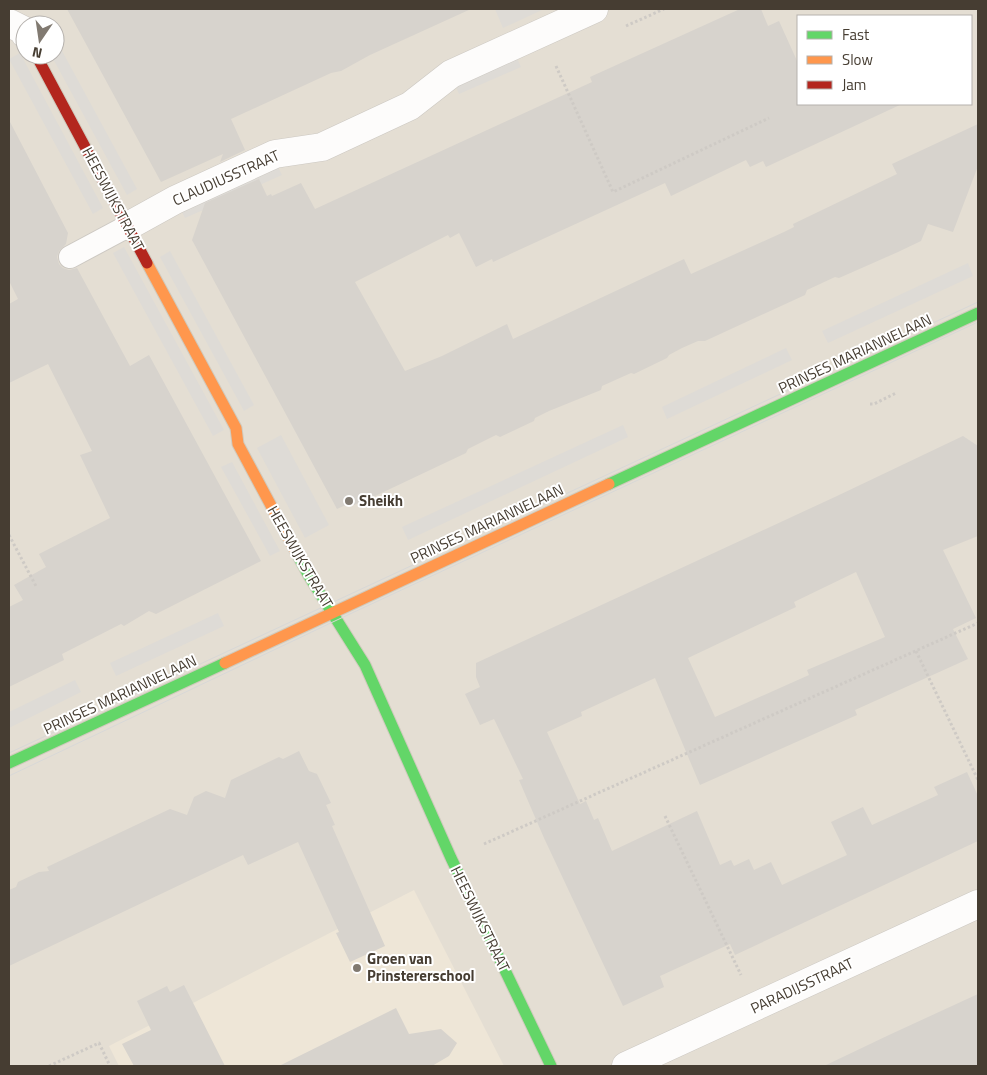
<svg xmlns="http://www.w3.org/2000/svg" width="987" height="1075" viewBox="0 0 987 1075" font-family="'Titillium Web',sans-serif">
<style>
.residential{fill:#e4ded3;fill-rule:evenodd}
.education{fill:#eee6d7}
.parking{fill:#dedbd6}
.building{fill:#d7d3cd;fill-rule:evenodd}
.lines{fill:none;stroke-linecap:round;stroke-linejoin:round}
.lane-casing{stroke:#ccc8c2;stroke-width:24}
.street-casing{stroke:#ccc8c2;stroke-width:29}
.fast-casing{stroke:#d0cabd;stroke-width:13}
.slow-casing{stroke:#d0cabd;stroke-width:13}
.jam-casing{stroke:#d0cabd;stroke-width:13}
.path{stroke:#cecac5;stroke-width:3;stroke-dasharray:2.5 2.5;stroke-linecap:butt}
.lane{stroke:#fdfcfb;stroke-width:22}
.street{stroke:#fdfcfb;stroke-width:28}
.fast{stroke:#63d668;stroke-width:11}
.slow{stroke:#ff974d;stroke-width:11}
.jam{stroke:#b3261e;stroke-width:11}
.tram{stroke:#d8d8d7;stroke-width:1}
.poi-dot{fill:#817a71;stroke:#fff;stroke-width:2}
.labels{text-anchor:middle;stroke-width:4;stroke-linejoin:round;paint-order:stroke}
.street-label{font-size:15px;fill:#463d32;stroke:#fff}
.poi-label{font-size:15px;font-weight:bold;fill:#463d32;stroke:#fff;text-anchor:start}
</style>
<rect width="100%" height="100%" fill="#efece6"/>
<path class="residential" d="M9,9h969v1057h-969zM798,16h173v88h-173zM25,25h30v30h-30z"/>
<path class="education" d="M414,890l90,176h-385l-10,-20z"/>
<path class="parking" d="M495,9h46l1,1 -39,18z
M55,38l82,151 -10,6 -76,-140h4z
M20,53l83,155 -10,6 -84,-155z
M516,56l5,11 -62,27 -5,-11z
M277,165l5,10 -97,43 -5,-10z
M124,247l100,183 -11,6 -100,-183z
M170,251l84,154 -10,6 -84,-154z
M968,263l5,13 -145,67 -6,-12z
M786,348l6,12 -125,59 -5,-12z
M623,425l5,12 -220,103 -6,-13z
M281,435l48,90 -24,13 -48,-90z
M232,462l48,89 -10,5 -49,-89z
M218,613l6,13 -108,50 -6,-13z
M75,680l6,12 -72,36v-16z"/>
<path class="building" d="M67,9h404l-101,46 -29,16 -10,2 -100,46 14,31 -25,12 3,-8 -62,28z
M740,9h21l7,17 11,-5 19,42v41h104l-136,63 -3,-6 -13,6 -4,-7 -75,36 -6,-13 -172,79 -1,-3 -16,8 -17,-34 -9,5 -2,-3 -93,47 50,89 37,-15 65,-32 6,15 171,-80 7,15 93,-42 10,-5 -1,-3 104,-50 -5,-10 86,-40v42l-25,66 -25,-8 -7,17 -23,11 -59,26 -4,-1 -28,13 -2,5 -100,46h-7l-16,7 -13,7 -2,3 -33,16 -3,-1 -29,13 -1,4 -52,21 -14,7 -1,3 -34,16 -4,-2 -28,14 -2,4 -93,44 -19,8 -4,-2 -13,6 -145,-269 13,-37 54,-24 8,17 4,-2 1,2 29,-13 14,26 277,-127 -2,-5z
M9,120l59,113 -2,11 -7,7 -2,6 2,7 4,4 6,2 8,-2 53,98 19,-11 112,206 -105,53 -7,-3 -25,15 -3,-2 -59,30 2,6 -55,27v-80l14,-7 -9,-15 32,-18 -7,-13 71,-36 -30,-63 12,-4 -44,-87 -39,19v-79l9,-5 -9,-18z
M963,436l15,10v90l-35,14 33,68 -23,11 15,30 -113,51 2,5 -157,70 -45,-107 -74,34 1,4 -35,16 33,72 6,-3 8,19 4,-2 14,33 85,-40 23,54 11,-5 3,6 15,-7 5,11 17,-8 11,23 65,-30 -16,-33 32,-15 9,18 66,-30 -4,-8 33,-15 11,24v45l-243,114 -5,-11 -70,32 4,11 -41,19 -79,-168 -25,-58 4,-1 -29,-60 -14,6 -15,-31 15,-7 -4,-10v-14l361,-167zM856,572l29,65 -78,33 2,5 -94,42 -27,-59 108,-51 -2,-5z
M299,751l10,20 8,3 14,29 -5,2 9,20 -3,1 53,120 -35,16 -14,-29 3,-1 -41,-90 -50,23 -5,-10 -234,111v-76l7,-3 2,-5 21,-10 10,-1 -2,-4 123,-58 17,6 7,-18 12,-6 19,7 6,-18 48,-23 4,2z
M184,985l41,81h-91l-12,-22 29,-14 -14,-29 30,-15 3,6z
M978,994v72h-154l65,-31z
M396,1008l13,26 32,-5 16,14 -8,13 -17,10h-153z"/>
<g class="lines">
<g class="lane-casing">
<path id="lane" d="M70,257l58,-31"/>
</g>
<g class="street-casing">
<path id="street" d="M9,23l14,7 2,4
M128,226l47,-26 100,-46 47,-7 88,-41 41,-32 143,-65
M626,1066l352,-162"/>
</g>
<g class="fast-casing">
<path id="fast" d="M609,484l369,-171
M297,554l12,22 56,89 86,193 100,208
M9,763l216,-100"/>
</g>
<g class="slow-casing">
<path id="slow" d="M147,263l89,165 2,16 59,110
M225,663l384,-179"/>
</g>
<g class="jam-casing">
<path id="jam" d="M36,55l111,208"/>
</g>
<path class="path" d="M626,26l38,-17
M556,66l57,126 156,-74
M870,404h4l22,-11
M9,535l28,53
M916,651l62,129
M665,816l76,159
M484,844l494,-221
M49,1066l50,-23 11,23"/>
<use href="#lane" class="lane"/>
<use href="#street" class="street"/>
<use href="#fast" class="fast"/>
<use href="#slow" class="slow"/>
<use href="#jam" class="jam"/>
<path class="tram" d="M9,753l969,-451
M9,776l328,-156 641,-298"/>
</g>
<g class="poi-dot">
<circle cx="349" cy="501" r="5"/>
<circle cx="357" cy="968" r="5"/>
</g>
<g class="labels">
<g class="street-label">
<text transform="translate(226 178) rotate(-24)" y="5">CLAUDIUSSTRAAT</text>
<text transform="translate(113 199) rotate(62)" y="5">HEESWIJKSTRAAT</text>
<text transform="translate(855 354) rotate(-25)" y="5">PRINSES MARIANNELAAN</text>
<text transform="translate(487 524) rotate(-25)" y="5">PRINSES MARIANNELAAN</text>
<text transform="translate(300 557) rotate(60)" y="5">HEESWIJKSTRAAT</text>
<text transform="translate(120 695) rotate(-25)" y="5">PRINSES MARIANNELAAN</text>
<text transform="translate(480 919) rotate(64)" y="5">HEESWIJKSTRAAT</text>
<text transform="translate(802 986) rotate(-25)" y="5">PARADIJSSTRAAT</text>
</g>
<g class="poi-label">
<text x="359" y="506">Sheikh</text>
<text x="367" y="964">Groen van<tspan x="367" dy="17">Prinstererschool</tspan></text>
</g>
</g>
<rect width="987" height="1075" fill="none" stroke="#463d32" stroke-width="20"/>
<rect x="797" y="15" width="175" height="90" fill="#ffffff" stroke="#b5b1ad"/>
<rect x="807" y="31" width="25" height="8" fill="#63d668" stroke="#b5b1ad"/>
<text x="842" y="40" font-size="15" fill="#463d32">Fast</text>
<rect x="807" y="56" width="25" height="8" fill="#ff974d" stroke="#b5b1ad"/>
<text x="842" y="65" font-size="15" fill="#463d32">Slow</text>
<rect x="807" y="81" width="25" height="8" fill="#b3261e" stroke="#b5b1ad"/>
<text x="842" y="90" font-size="15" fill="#463d32">Jam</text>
<g transform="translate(40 40) rotate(193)"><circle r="24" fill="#ffffff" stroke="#b5b1ad"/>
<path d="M0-4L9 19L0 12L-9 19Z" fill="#817a71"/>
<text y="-8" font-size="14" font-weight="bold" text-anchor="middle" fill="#463d32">N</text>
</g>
</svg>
